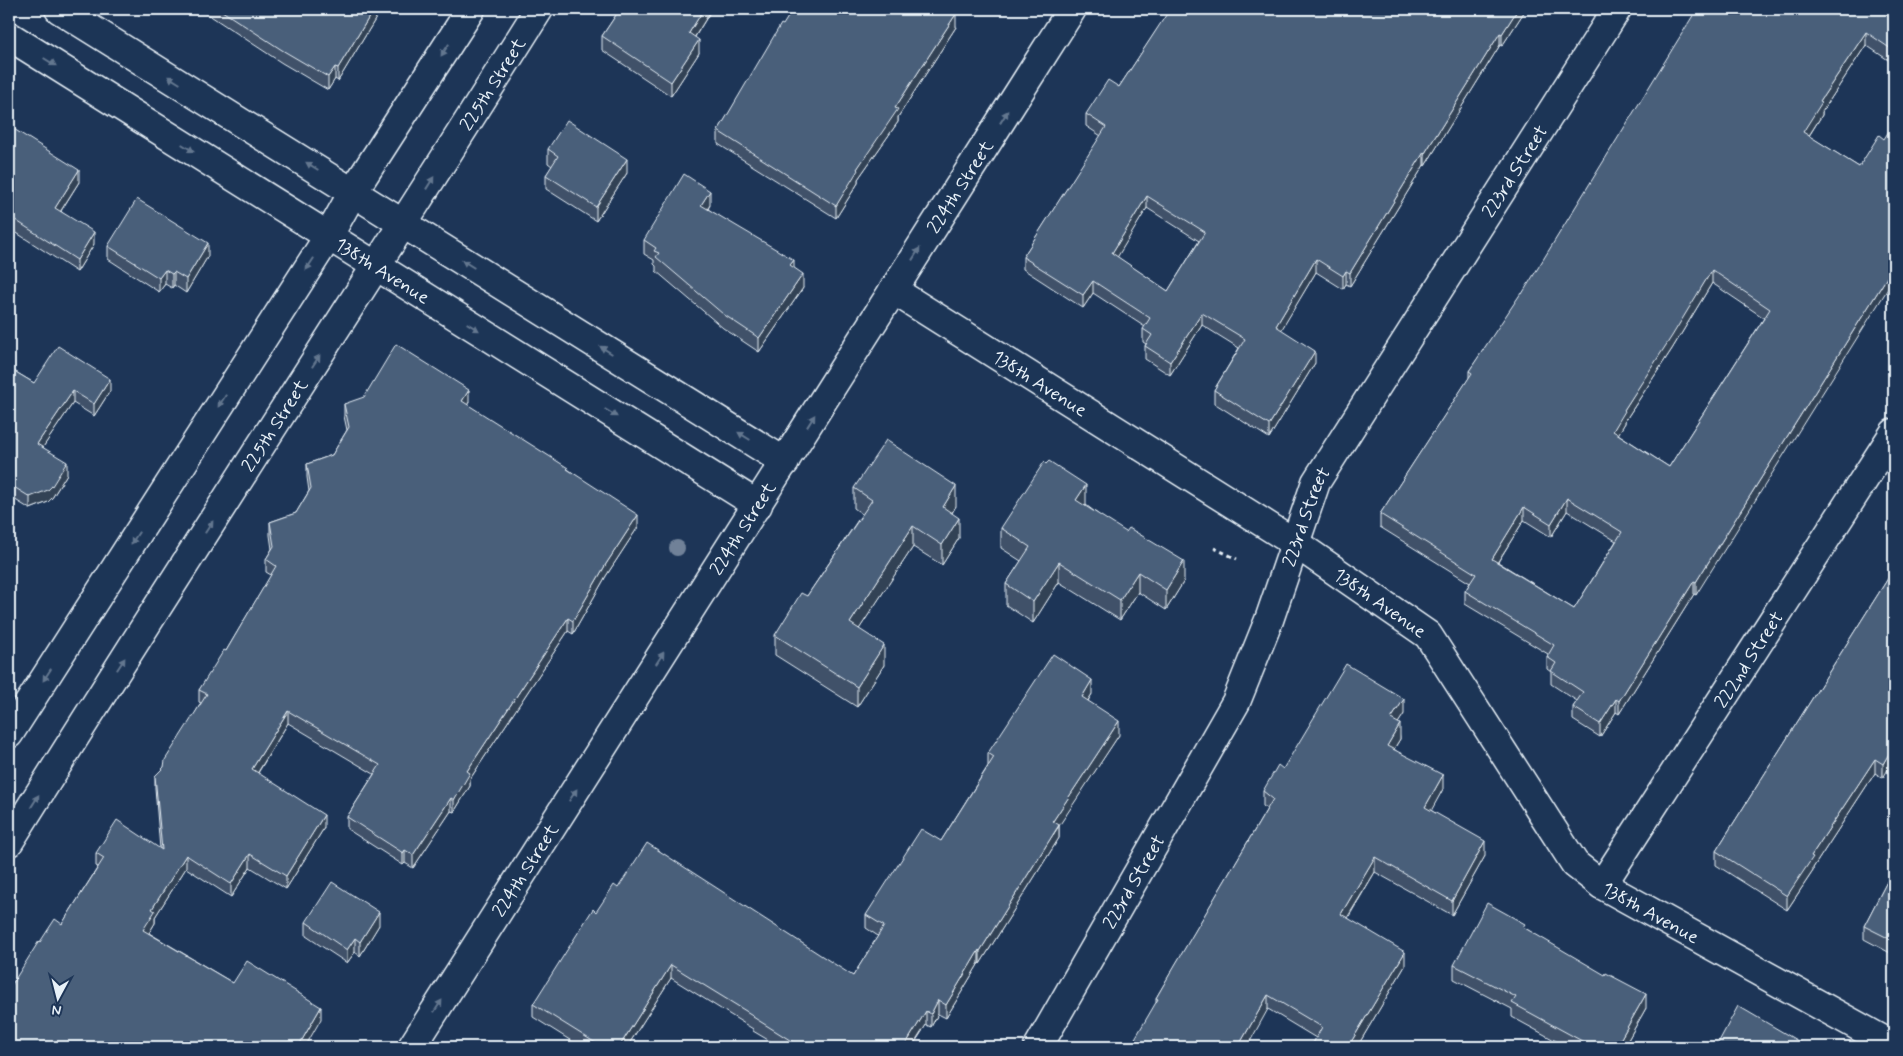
<svg xmlns="http://www.w3.org/2000/svg" width="1903" height="1056" viewBox="0 0 1903 1056" font-family="Mynerve,sans-serif">
<style>
.lines{fill:none;stroke-linecap:round;stroke-linejoin:round}
.minor-casing{stroke:#e8f1f8;stroke-width:31}
.path{stroke:#e8f1f8;stroke-width:3;stroke-dasharray:4 4;stroke-linecap:butt}
.minor{stroke:#1d3557;stroke-width:28}
.tree{fill:#708198}
.wall{fill:#3f5169;stroke:#e8f1f8;fill-rule:evenodd}
.shaded-wall{fill:#334255;stroke:#e8f1f8}
.building{fill:#495e7a;stroke:#e8f1f8;fill-rule:evenodd}
.oneway{fill:#64778f}
.labels{text-anchor:middle;stroke-width:4;stroke-linejoin:round;paint-order:stroke}
.street-label{font-size:19px;fill:#e8f1f8;stroke:#1d3557}
</style>
<rect width="100%" height="100%" fill="#1d3557"/>
<filter id="ink" filterUnits="userSpaceOnUse"><feTurbulence type="fractalNoise" baseFrequency=".02" numOctaves="2"/><feDisplacementMap in="SourceGraphic" scale="10" xChannelSelector="R" yChannelSelector="G"/><feConvolveMatrix kernelMatrix="1 2 1 2 8 2 1 2 1" color-interpolation-filters="sRGB"/></filter>
<g filter="url(#ink)">
<g class="lines">
<g class="minor-casing">
<g id="minor">
<path d="M59,9l726,453"/>
<path id="s1" d="M9,36l749,469"/>
<path id="s2" d="M893,290l402,253 133,92 147,229 27,21 292,161"/>
<path d="M9,734l319,-497 25,-45 118,-183"/>
<path id="s3" d="M9,842c174,-279 355,-554 530,-833"/>
<path id="s4" d="M1602,885l292,-452"/>
<path id="s5" d="M412,1047l660,-1038"/>
<path id="s6" d="M1038,1047l198,-345 33,-82 47,-138 301,-473"/>
</g>
</g>
<path class="path" d="M1214,548l23,11"/>
<use href="#minor" class="minor"/>
</g>
<circle class="tree" cx="677" cy="548" r="8"/>
<path class="wall" d="M200,9h176v9l-38,63 -3,-2 -7,11 -46,-27z
M620,9h92l-17,28 4,16 -28,43 -69,-46v-14z
M1526,9l-24,37 -2,-1 -75,121 -1,-1 -74,121 -4,-2 -3,5 -27,-17 -35,58 34,33 -46,75 -55,-35v-13l25,-42 -37,-23 -32,50 -25,-16v-13l1,-2 -3,-2v-13l2,-2 -52,-34 -10,15 -60,-39v-12l78,-121 -15,-10v-12l33,-27 39,-59zM1147,208l52,33 -31,50 -51,-34z
M1894,9v55l-28,-19 -44,67v3l-13,21 50,31 -163,428 -2,-1 -75,120 -3,-2 -16,25 -27,-17v-13l4,-6 -26,-17v-12l-4,-3v-12l1,-3 -83,-50v-13l5,-8 -90,-56v-13l89,-136v-7l53,-77zM1712,283l52,35 -95,149 -51,-33 7,-11v-2l47,-72zM1567,511l49,30 -42,68 -76,-47 26,-42 27,17z
M953,13l3,14 -58,90v5l-40,57v4l-22,35 -118,-74v-13l65,-106z
M9,126l70,56 -18,29 33,33 -17,28 -68,-44z
M548,149l79,24 -31,48 -50,-32v-14l6,-9 -4,-3z
M710,205l-2,4 86,59 9,20 -44,64 -36,-24 -67,-57v-5l-2,-2v-4l-10,-6v-14z
M108,246l100,10 -22,37 -12,-8 -2,3 -7,-4 -6,8 -51,-33z
M9,368l25,15 76,8 -16,25 -21,-13 -30,44 24,27 -15,24 -4,4 -18,7 -21,-13z
M469,402l-2,3 101,64 70,58 -32,49 -33,58 -5,-3 -98,148v7l-16,26 -3,-1 -38,57 -8,-5 -2,2 -56,-36v-12l27,-43 -86,-51 -30,50 66,55 -38,61 -36,-22 -19,30 -45,-29 -31,49v6l-6,10 84,50 88,36 -281,-77 22,-18 36,-57 -2,-1v-13l64,-4 -5,-61v-12l9,-9 37,-64 -2,-1v-12l27,-39 45,-76 -5,-3v-13l6,-10 -2,-14v-13l26,-9 13,-22 -2,-14v-13l25,-9 15,-25 -3,-14v-12z
M854,488l102,18 -4,7 7,25 -17,27 -29,-18 -54,82 25,36 -27,42 -82,-52v-20l32,-39 55,-82 -8,-6z
M1086,505l98,76 -18,29 -28,-18 -18,28 -61,-38 -26,41 -27,-18v-21l15,-23 -20,-13v-20z
M1894,569l-11,209 -8,-5 -62,95v3l-26,39 -71,-45v-14z
M1092,694l-4,7 31,34 -60,90v13l-79,126 -1,-1 -33,55 -8,-4 -7,13 -5,-2 -14,22h-132l-27,-16v-2l-82,-51 -44,69h-46l-48,-30v-13l85,-116 235,88 25,-40 -12,-8v-13l75,-74 47,-75v-13z
M1404,714l-6,9 2,16 -6,10 49,40 -12,21 54,46 -33,59 -77,-43 -27,46 57,48 -48,81h-46l5,-9 -48,-29 -112,-7v-4l111,-189 -4,-3v-15l20,-22z
M1894,868v87l-30,-16v-13z
M306,922l73,3 -19,31 -5,-4 -8,11 -41,-27z
M1525,928l121,80 -22,39h-57l-55,-30v-8l-58,-30v-14z"/>
<path class="shaded-wall" d="M374,9h2v9l-38,63v-13z
M704,9h8l-23,37v-13z
M948,9h8l-8,13z
M1518,9h8l-24,37v-12z
M956,14v13l-58,90v5l-40,57v4l-22,35v-12l21,-37 38,-61z
M1866,32v13l-44,67v3l-19,30v-13l17,-31z
M1500,33v12l-75,121v-13z
M699,40v13l-28,43v-14z
M335,67v12l-7,11v-13z
M1424,152v13l-74,121v-13z
M627,159v14l-31,48v-14z
M79,170v12l-24,38v-12z
M710,191v14l-9,14v-14z
M1147,196v12l-35,58v-13z
M94,232v12l-17,28v-12z
M208,243v13l-22,37v-14z
M1316,259v13l-40,67v-13z
M794,260v14l-4,-9z
M1894,266v13l-198,316v-13z
M165,270v14l-6,8v-14z
M1712,270v13l-40,66 -47,72v2l-12,20v-12l11,-21z
M1346,271v13l-3,5v-13z
M174,272v13l-2,3v-14z
M803,274v14l-44,64v-14z
M1093,281v12l-10,15v-13z
M1202,313v12l-32,50v-13z
M1315,351v12l-46,75v-13z
M110,379v12l-16,25v-12z
M469,390v12l-7,12v-13z
M73,391v12l-36,53v-12z
M67,462v12l-15,24 -4,4 -18,7v-12z
M1086,485v20l-10,15v-20z
M956,486v20l-13,21v-20z
M1567,498v13l-16,26v-13z
M1524,507v13l-32,51v-12z
M638,515v12l-32,49 -33,58v-13l33,-57z
M959,518v20l-17,27v-20z
M913,526v21l-63,96v-20z
M1184,561v20l-18,29v-20z
M1059,562v20l-26,41v-21z
M1138,572v20l-18,28v-20z
M1694,581v13l-75,120v-13z
M568,618v13l-98,148v7l-16,26v-12l13,-29z
M884,645v20l-27,42v-20z
M1092,680v14l-10,16v-13z
M1404,699v15l-13,20v-15z
M1616,699v13l-16,25v-13z
M288,711v12l-36,59v-13z
M1119,721v14l-66,100v-14z
M1400,724v15l-13,21v-14z
M1894,745v14l-11,19v-14z
M1875,759v14l-62,95v3l-26,39v-14l24,-40z
M1443,775v14l-18,33v-15z
M451,798v13l-38,57v-13z
M324,815v13l-38,61v-13z
M1059,825v13l-79,126v-13z
M1485,841v15l-33,59v-14z
M405,850v13l-2,2v-12z
M250,854v13l-19,30v-13z
M186,855v13l-31,49v6l-12,20v-13l9,-21z
M1375,857v15l-34,56v-14z
M379,912v13l-19,31v-14z
M355,938v14l-8,11v-13z
M979,950v13l-33,55v-13z
M1405,952v14l-48,81h-9z
M671,965v13l-44,69h-8z
M1646,994v14l-22,39h-8z
M1268,995v14l-21,38h-9z
M938,1000v14l-7,13v-13z
M321,1007v12l-16,28h-7z
M926,1011v14l-14,22h-8z"/>
<path class="building" d="M219,9h155l-36,59 -3,-1 -7,10 -46,-27z
M620,9h84l-15,24 10,7 -28,42 -69,-46z
M793,9h155v1l8,4 -61,94 3,1 -41,60 1,1 -22,36 -118,-75 63,-107 2,1z
M1170,9h348l-16,25 -2,-1 -75,120 -1,-1 -74,121 -4,-2 -3,5 -27,-17 -40,67 39,25 -46,74 -55,-35 31,-51 -43,-26 -32,49 -25,-16 7,-11 -9,-6 7,-11 -57,-37 -10,14 -60,-38 83,-130 -20,-13 22,-34 11,7zM1147,196l58,36 -37,59 -56,-38z
M1697,9h197v42l-28,-19 -46,69 2,1 -19,30 56,35 20,-32 5,4 10,-16v143l-198,316 -2,-1 -75,120 -3,-2 -16,25 -27,-17 10,-15 -32,-21 5,-8 -9,-6 7,-12 -89,-54 11,-17 -96,-60 92,-141 -3,-2 52,-78 1,1zM1712,270l58,39 -101,158 -56,-36 12,-20 -1,-1 48,-74zM1567,498l55,34 -48,77 -82,-50 32,-52 27,17z
M567,120l60,39 -31,48 -50,-32 12,-19 -10,-7z
M9,126l70,44 -24,38 39,24 -17,28 -68,-44z
M684,174l26,17 -9,14 93,55 -4,5 13,9 -44,64 -36,-24 -67,-57 3,-4 -5,-2 2,-3 -12,-8z
M137,199l71,44 -22,36 -12,-7 -2,2 -7,-4 -6,8 -51,-32z
M396,344l73,46 -7,11 106,67 -1,1 71,46 -32,49 -33,57 -5,-3 -101,153 3,2 -16,27 -3,-2 -38,57 -8,-5 -2,3 -56,-36 33,-52 -92,-54 -36,58 72,46 -38,61 -36,-22 -19,30 -45,-29 -34,54 3,2 -12,19 90,53 14,-22 74,46 -23,40h-289v-58l30,-48 1,1 15,-23 7,5 42,-66 -8,-5 21,-33 45,30 -7,-74 9,-9 1,-7 42,-66 -8,-4 25,-40 2,1 50,-85 -10,-7 8,-13 -4,-24 26,-9 15,-25 -4,-24 25,-9 17,-28 -5,-23 20,-7z
M58,346l52,33 -16,25 -21,-13 -36,53 30,18 -15,24 -4,4 -18,7 -21,-13v-116l25,15z
M886,440l70,46 -13,21 16,11 -17,27 -29,-19 -63,97 34,22 -27,42 -82,-52 26,-42 6,3 65,-96 -18,-12z
M1049,461l37,24 -10,15 50,32 3,-4 55,33 -18,29 -28,-18 -18,28 -61,-38 -26,40 -27,-18 24,-37 -29,-19 43,-66 2,2z
M1894,569v176l-11,19 -8,-5 -64,97 2,1 -26,39 -71,-45z
M1053,654l39,26 -10,17 37,24 -66,100 6,4 -79,126 -1,-1 -33,55 -8,-5 -7,14 -5,-3 -22,36h-103l-48,-30 1,-1 -83,-51 -52,82h-17l-69,-43 60,-95 3,3 18,-27 4,3 29,-45 206,133 31,-50 -18,-11 55,-86 20,12 53,-84 -6,-4z
M1346,664l58,35 -13,20 9,5 -13,22 56,29 -18,32 60,34 -33,60 -77,-44 -34,57 64,38 -57,95h-37l11,-20 -54,-32 -30,52h-108l28,-48 -2,-1 19,-33 98,-166 -10,-8 15,-26 5,4z
M1894,868v73l-30,-15z
M332,882l47,30 -19,30 -5,-4 -8,12 -41,-28z
M1487,903l38,21 -2,3 82,48 1,-2 40,21 -30,53h-23l-81,-44 4,-6 -62,-32z
M1738,1006l65,38 -2,3h-85z"/>
<defs><path id="oneway-solid" d="M-6-.8H1V-3.2L6.5 0L1 3.2V.8H-6Z" transform="scale(1.25)"/></defs>
<g class="oneway">
<use href="#oneway-solid" transform="translate(445 50) rotate(123)"/>
<use href="#oneway-solid" transform="translate(50 62) rotate(32)"/>
<use href="#oneway-solid" transform="translate(174 80) rotate(-148)"/>
<use href="#oneway-solid" transform="translate(1004 117) rotate(-58)"/>
<use href="#oneway-solid" transform="translate(188 148) rotate(32)"/>
<use href="#oneway-solid" transform="translate(312 166) rotate(-148)"/>
<use href="#oneway-solid" transform="translate(430 183) rotate(-58)"/>
<use href="#oneway-solid" transform="translate(916 254) rotate(-58)"/>
<use href="#oneway-solid" transform="translate(310 264) rotate(123)"/>
<use href="#oneway-solid" transform="translate(468 264) rotate(-148)"/>
<use href="#oneway-solid" transform="translate(473 327) rotate(32)"/>
<use href="#oneway-solid" transform="translate(606 350) rotate(-148)"/>
<use href="#oneway-solid" transform="translate(316 361) rotate(-57)"/>
<use href="#oneway-solid" transform="translate(222 401) rotate(123)"/>
<use href="#oneway-solid" transform="translate(611 413) rotate(32)"/>
<use href="#oneway-solid" transform="translate(811 421) rotate(-58)"/>
<use href="#oneway-solid" transform="translate(744 436) rotate(-148)"/>
<use href="#oneway-solid" transform="translate(209 527) rotate(-57)"/>
<use href="#oneway-solid" transform="translate(135 538) rotate(123)"/>
<use href="#oneway-solid" transform="translate(660 658) rotate(-57)"/>
<use href="#oneway-solid" transform="translate(121 664) rotate(-57)"/>
<use href="#oneway-solid" transform="translate(47 675) rotate(123)"/>
<use href="#oneway-solid" transform="translate(573 795) rotate(-57)"/>
<use href="#oneway-solid" transform="translate(35 801) rotate(-58)"/>
<use href="#oneway-solid" transform="translate(438 1006) rotate(-57)"/>
</g>
</g>
<g class="labels">
<g class="street-label">
<text dy="7" stroke="none"><textPath href="#s3" startOffset="899">225th Street</textPath></text>
<text dy="7" stroke="none"><textPath href="#s6" startOffset="1001">223rd Street</textPath></text>
<text dy="7" stroke="none"><textPath href="#s5" startOffset="1020">224th Street</textPath></text>
<text dy="7" stroke="none"><textPath href="#s1" startOffset="441">138th Avenue</textPath></text>
<text dy="7" stroke="none"><textPath href="#s2" startOffset="174">138th Avenue</textPath></text>
<text dy="7" stroke="none"><textPath href="#s3" startOffset="494">225th Street</textPath></text>
<text dy="7" stroke="none"><textPath href="#s6" startOffset="596">223rd Street</textPath></text>
<text dy="7" stroke="none"><textPath href="#s5" startOffset="615">224th Street</textPath></text>
<text dy="7" stroke="none"><textPath href="#s2" startOffset="579">138th Avenue</textPath></text>
<text dy="7" stroke="none"><textPath href="#s4" startOffset="269">222nd Street</textPath></text>
<text dy="7" stroke="none"><textPath href="#s5" startOffset="210">224th Street</textPath></text>
<text dy="7" stroke="none"><textPath href="#s6" startOffset="191">223rd Street</textPath></text>
<text dy="7" stroke="none"><textPath href="#s2" startOffset="999">138th Avenue</textPath></text>
</g>
</g>
<rect width="1903" height="1056" fill="none" stroke="#1d3557" stroke-width="30"/>
<rect x="15" y="15" width="1873" height="1026" fill="none" stroke="#e8f1f8" stroke-width="2" filter="url(#ink)"/>
<g transform="translate(58 998) rotate(187)" stroke="#1d3557" stroke-width="4" paint-order="stroke">
<path d="M0-4L9 19L0 12L-9 19Z" fill="#e8f1f8"/>
<text y="-8" font-size="14" font-weight="bold" text-anchor="middle" fill="#e8f1f8">N</text>
</g>
</svg>
